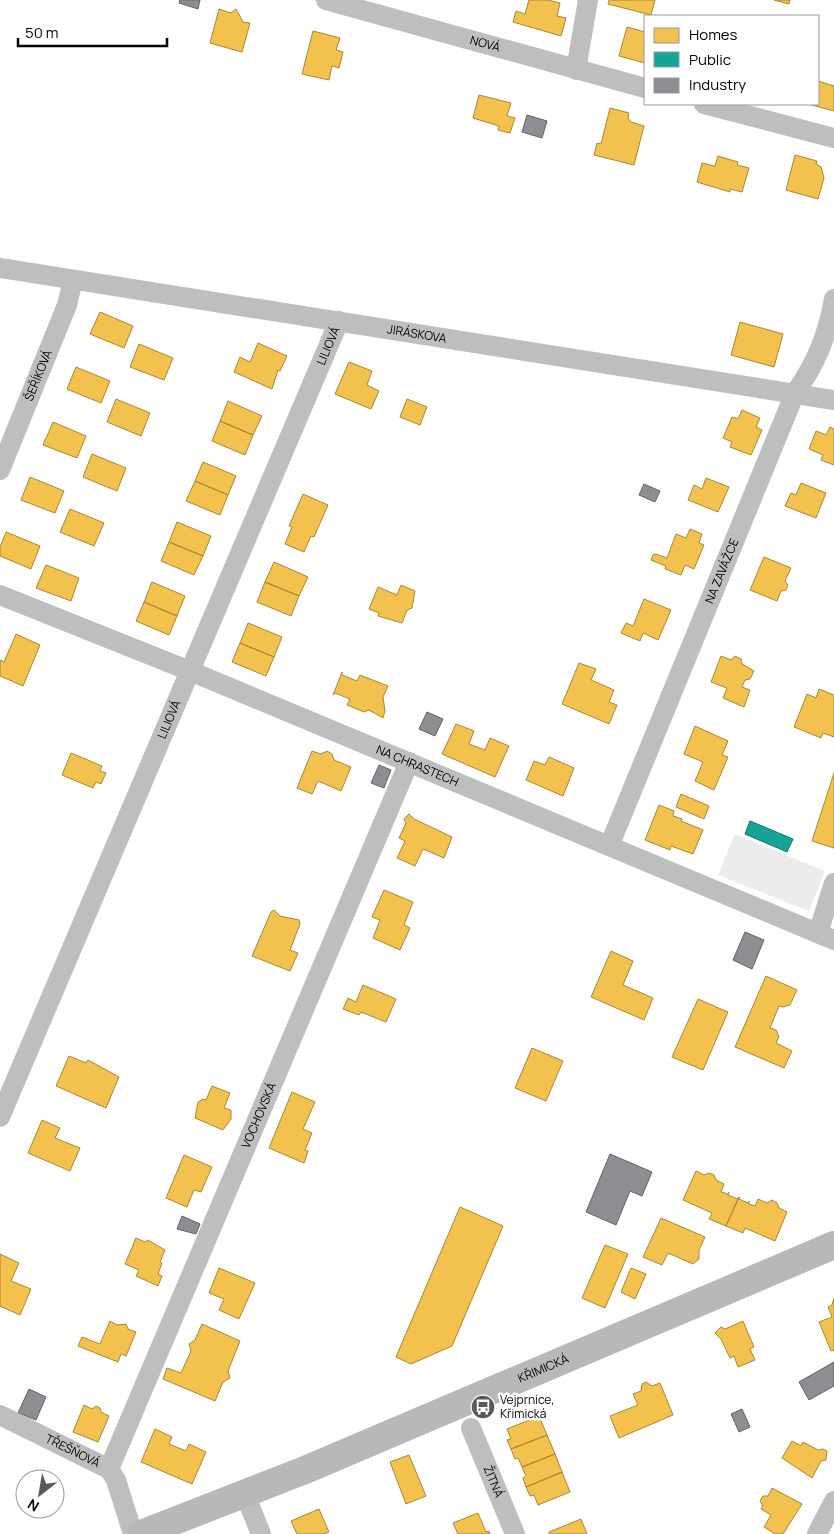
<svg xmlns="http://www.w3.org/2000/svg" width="834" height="1534" viewBox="0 0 834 1534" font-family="Manrope,sans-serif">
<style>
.green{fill:#ececec}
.homes{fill:#f2c14e;stroke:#a98737}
.public{fill:#17a398;stroke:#10726a}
.industry{fill:#8d8d92;stroke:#636366}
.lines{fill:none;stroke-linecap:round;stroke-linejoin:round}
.street{stroke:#bebebe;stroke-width:20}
.secondary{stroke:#b8b8b8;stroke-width:28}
.labels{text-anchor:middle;stroke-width:5;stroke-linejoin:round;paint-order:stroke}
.street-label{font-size:12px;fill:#000;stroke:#fff}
.poi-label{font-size:12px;fill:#000;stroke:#fff;text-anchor:start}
</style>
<rect width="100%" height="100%" fill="#fff"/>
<path class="green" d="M735,834l90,37 -16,40 -91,-36z"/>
<path class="homes" d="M529,0h19l12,3 -3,13 9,2 -5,18 -48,-14 3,-11 9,3z
M609,0h46l-4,15 -43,-11z
M774,0h16l-1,4z
M219,9l12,4 5,-4 7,13 7,1 -8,29 -32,-9z
M627,27l18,5v31l-26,-7z
M313,31l27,7 -4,12 7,2 -4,16 -7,-2 -3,14 -27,-6z
M818,81l16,5v25l-26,-7h10z
M479,95l32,8 -4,13 8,2 -5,15 -12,-3 1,-4 -26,-8z
M610,108l19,5 -1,5 3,4 13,4 -10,39 -40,-10 3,-12 4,1z
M795,155l22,6 -1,3 5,3 3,11 -6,21 -32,-9z
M718,156l20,6 -1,3 12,3 -7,24 -12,-3v3l-33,-10 5,-19 13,3z
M100,312l33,14 -9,22 -34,-14z
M740,322l43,12 -9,33 -43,-12z
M258,343l29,13 -7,15 -2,-1 -6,19 -38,-17 6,-15 10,5z
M139,344l34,14 -9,22 -34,-13z
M349,362l23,9 -5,14 12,6 -8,18 -36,-15z
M76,367l34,14 -9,22 -34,-14z
M116,399l34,14 -9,23 -34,-14z
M407,399l20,8 -7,18 -20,-8z
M228,401l34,15 -9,19 -33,-14z
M742,410l18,8 -4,9 6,3 -11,25 -21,-8 2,-5 -9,-4 9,-21 6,2z
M220,421l33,14 -8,20 -33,-14z
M53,422l33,14 -9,22 -34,-13z
M830,427l4,2v36l-13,-5 2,-5 -14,-6 7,-18 10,4z
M92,454l34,14 -9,23 -34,-14z
M203,462l33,14 -8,19 -33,-14z
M30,477l34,14 -9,22 -34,-13z
M706,478l23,9 -11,25 -30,-12 6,-15 8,4z
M195,481l33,14 -8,20 -34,-14z
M801,483l25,10 -10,25 -31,-12 6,-13 5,2z
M303,494l25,11 -14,32 -3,-1 -7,16 -19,-8 7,-17 -3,-1z
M70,509l34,14 -10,23 -34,-14z
M177,522l34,14 -8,20 -34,-14z
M690,529l12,5 -3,9 5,2 -10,24 -9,-4 -4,10 -16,-6 1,-3 -15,-6 2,-5 3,-1 11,4 9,-24 10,4z
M6,532l34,14 -9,23 -31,-13v-9z
M169,542l34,14 -9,19 -33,-14z
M764,557l27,11 -6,13 3,4 -2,5 -5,1 -4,10 -27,-11z
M274,562l34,15 -9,19 -34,-14z
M46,565l33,13 -8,23 -35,-13z
M152,582l33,14 -8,20 -33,-14z
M265,582l34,14 -8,20 -34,-14z
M401,585l14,6 -3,17 -5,2 -5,13 -24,-7 1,-3 -10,-4 9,-22 19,8z
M644,599l27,11 -13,30 -15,-7 -3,8 -19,-8 5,-10 7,3z
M144,602l33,14 -8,19 -33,-14z
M248,623l34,14 -8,20 -34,-14z
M16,634l24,11 -17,41 -23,-10v-16l4,2z
M240,643l34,14 -8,19 -34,-14z
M721,656l10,4 4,-4 6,3 1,5 12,7 -4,8 -5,1 -3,7 8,3 -6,17 -21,-9 4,-10 -16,-6z
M579,663l17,6 -5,11 23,10 -5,12 8,3 -8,19 -47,-20z
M342,672v3l15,6 3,-6 28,11 -5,11 2,14 -2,7 -14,-8 -5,2 -17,-7 3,-6 -15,-6 -2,2z
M819,689l15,6v42l-11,-4 -2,5 -27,-11 13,-33 9,4z
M456,724l18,7 -5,13 16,6 5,-12 19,8 -14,31 -53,-23z
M695,726l33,15 -6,14 6,2 -14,33 -19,-9 8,-19 -19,-8z
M312,751l9,3 6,-3 5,3 2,6 17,7 -10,24 -23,-10 -6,13 -15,-6z
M71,753l31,13 -2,5 6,2 -5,11 -5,-2 -3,6 -31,-13z
M549,757l25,11 -11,28 -37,-16 8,-19 11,4z
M834,773v75l-22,-7z
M681,794l28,12 -5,13 -28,-12z
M659,805l15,6 -1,5 9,3 -1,2 22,9 -10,24 -22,-8 -1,4 -25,-10z
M409,814l5,5 38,18 -8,21 -21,-9 -8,17 -18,-8 8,-17 -6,-3 7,-15 -2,-4z
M384,890l29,12 -9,23 6,3 -10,22 -27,-12 7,-18 -8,-3z
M274,910l6,6 19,4 1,4 -10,26 8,3 -8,18 -38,-15 19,-44z
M611,951l22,10 -10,24 30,13 -9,22 -53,-23z
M766,976l31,14 -7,15 -7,2 -4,-1 -9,22 6,2 3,7 -3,6 16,8 -8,17 -49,-21z
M363,985l33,14 -10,23 -25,-10 -2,3 -16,-6 5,-11 8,4z
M698,999l30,13 -25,58 -31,-13z
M532,1048l31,13 -17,40 -31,-13z
M69,1056l17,7 2,-3 31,17 -13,31 -50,-22z
M212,1086l18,7 -6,15 7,2v9l-8,11 -28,-12 3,-16 5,-3 3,1z
M292,1092l23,10 -12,27 9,4 -7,17 3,1 -4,12 -35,-15z
M42,1120l18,8 -5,10 25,10 -10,23 -42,-18z
M184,1155l28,12 -11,25 -7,-2 -7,17 -21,-9z
M696,1171l8,4 5,-2 5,2 2,5 8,4 -3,8 7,2 1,-2 -1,3 10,4 1,-2 -13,29 -17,-7 3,-6 -29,-13z
M739,1197v2l9,4 1,-2v3l6,2 3,-7 9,4 5,-3 5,3 2,5 8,4 -12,29 -30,-13 -2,5 -17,-7z
M460,1207l43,19 -51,120 -41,18 -15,-7z
M661,1218l44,19 -6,13v9l-6,5 -25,-11 -6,12 -19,-8z
M136,1238l9,4 3,-2 17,10 -5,12 2,1 -4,11 4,2 -4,10 -22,-10 3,-6 -14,-6z
M605,1245l23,9 -23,54 -23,-10z
M0,1254l19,9 -8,18 20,8 -11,26 -20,-9z
M219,1268l36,15 -16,36 -20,-9 5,-11 -15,-6z
M631,1268l15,6 -11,25 -14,-7z
M834,1298v52l-3,1 -12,-29 13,-5 -4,-10 4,-2z
M110,1321l7,4 9,-1 2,5 8,3 -10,24 -5,-2 -3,8 -40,-16 4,-9 18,7z
M743,1321l11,26 -4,2 5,11 -17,7 -4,-11 -4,2 -9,-19 -6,-6 6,-6 4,2z
M202,1324l38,17 -12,30 2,7 -7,4 -8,19 -52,-22 4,-11 14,5 10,-22 -2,-7 6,-4z
M646,1382l6,4 8,-3 13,32 -54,23 -9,-22 28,-11 -5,-11 8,-3 1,-7z
M84,1405l8,4 4,-3 4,2 1,4 8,4 -11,26 -25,-10z
M539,1416l8,19 -36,14 -4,-9 4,-1 -4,-10z
M155,1429l17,8 -3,7 17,7 3,-7 17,8 -14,32 -51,-22z
M547,1435l8,19 -33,13 -4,-9 -3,1 -4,-10z
M792,1441l9,5 2,-4 15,8 5,-1 4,2 -1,9 -5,1 -9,17 -30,-20z
M555,1454l7,18 -36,15 -3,-9 3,-2 -4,-9z
M409,1455l17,41 -20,8 -16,-42z
M562,1472l8,20 -32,13 -4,-10 -4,1 -4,-9z
M772,1488l30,16 -19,30h-8l-11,-7 7,-12 -10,-6 2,-3 -3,-5 3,-5h5z
M319,1509l10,23 -6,2h-26l-6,-13z
M478,1513l8,19 3,-1 1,3h-32l-5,-11z
M581,1519l6,15h-38v-2z"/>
<path class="public" d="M750,821l43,18 -6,13 -42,-18z"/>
<path class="industry" d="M180,0h20l-2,9 -19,-6z
M527,115l20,6 -5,17 -20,-6z
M644,484l16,7 -5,11 -16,-7z
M427,712l16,7 -8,17 -16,-7z
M379,765l12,5 -7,18 -13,-5z
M745,932l19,8 -12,29 -19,-9z
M610,1154l42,18 -10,24 -12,-5 -14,34 -30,-13z
M182,1216l18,8 -4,10 -19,-5z
M834,1362v24l-25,14 -10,-18z
M29,1389l17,8 -10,23 -18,-7z
M742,1409l8,18 -11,5 -8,-18z"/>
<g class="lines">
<g class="street">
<path id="s1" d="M326,0l319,88"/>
<path d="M576,70l12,-70"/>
<path d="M704,104l130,34"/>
<path id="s2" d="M0,268l834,132"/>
<path id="s3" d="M0,470l67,-165 6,-25"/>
<path id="s4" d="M0,595l190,76 644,269"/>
<path id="s5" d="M610,844l185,-451c22,-31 32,-57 39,-94"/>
<path d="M818,933l16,-50"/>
<path id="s6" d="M0,1117l339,-796"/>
<path id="s7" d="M0,1415l109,54 7,11 17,54"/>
<path id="s8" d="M471,1428l44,106"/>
<path id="s9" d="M109,1469l300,-707"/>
<path d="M244,1492l17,42"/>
<path d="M817,1534l17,-33"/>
</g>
<path class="secondary" id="s10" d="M141,1534l164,-64 529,-225"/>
</g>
<defs>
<g id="bus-disc" transform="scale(1.25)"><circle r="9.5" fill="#595959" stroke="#fff"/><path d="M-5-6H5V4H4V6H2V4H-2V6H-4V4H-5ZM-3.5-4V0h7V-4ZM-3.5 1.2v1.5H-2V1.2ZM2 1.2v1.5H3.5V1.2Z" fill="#fff"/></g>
</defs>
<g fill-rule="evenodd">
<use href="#bus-disc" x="483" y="1407"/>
</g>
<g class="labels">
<g class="street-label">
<text dy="4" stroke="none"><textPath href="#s1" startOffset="165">NOVÁ</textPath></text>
<text dy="4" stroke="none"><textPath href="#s2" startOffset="422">JIRÁSKOVA</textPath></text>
<text dy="4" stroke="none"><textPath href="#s6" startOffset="838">LILIOVÁ</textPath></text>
<text dy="4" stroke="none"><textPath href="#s3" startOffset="102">ŠEŘÍKOVÁ</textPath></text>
<text dy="4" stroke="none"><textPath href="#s5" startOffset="295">NA ZAVÁŽCE</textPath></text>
<text dy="4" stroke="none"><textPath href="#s6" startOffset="432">LILIOVÁ</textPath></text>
<text dy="4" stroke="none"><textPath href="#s4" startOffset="451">NA CHRASTECH</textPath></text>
<text dy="4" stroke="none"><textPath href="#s9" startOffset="384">VOCHOVSKÁ</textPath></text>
<text dy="4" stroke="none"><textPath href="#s10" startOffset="435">KŘIMICKÁ</textPath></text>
<text dy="4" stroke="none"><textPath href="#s7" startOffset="81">TŘEŠŇOVÁ</textPath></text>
<text dy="4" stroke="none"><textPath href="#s8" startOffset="58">ŽITNÁ</textPath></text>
</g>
<g class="poi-label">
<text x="500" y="1404">Vejprnice,<tspan x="500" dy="14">Křimická</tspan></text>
</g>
</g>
<rect x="644" y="15" width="175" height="90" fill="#ffffff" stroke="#999999"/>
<rect x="654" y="28" width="25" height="15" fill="#f2c14e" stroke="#999999"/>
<text x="689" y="40" font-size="15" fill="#000000">Homes</text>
<rect x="654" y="52" width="25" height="15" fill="#17a398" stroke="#999999"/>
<text x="689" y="65" font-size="15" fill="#000000">Public</text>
<rect x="654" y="78" width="25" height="15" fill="#8d8d92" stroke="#999999"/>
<text x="689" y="90" font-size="15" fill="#000000">Industry</text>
<g transform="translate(40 1494) rotate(211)"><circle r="24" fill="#ffffff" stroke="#999999"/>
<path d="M0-4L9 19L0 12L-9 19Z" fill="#595959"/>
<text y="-8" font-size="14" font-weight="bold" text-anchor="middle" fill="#000000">N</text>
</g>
<path d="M18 38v8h149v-8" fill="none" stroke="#000000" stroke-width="2.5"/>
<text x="25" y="38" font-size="15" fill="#000000" stroke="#ffffff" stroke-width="4" paint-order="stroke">50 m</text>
</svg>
